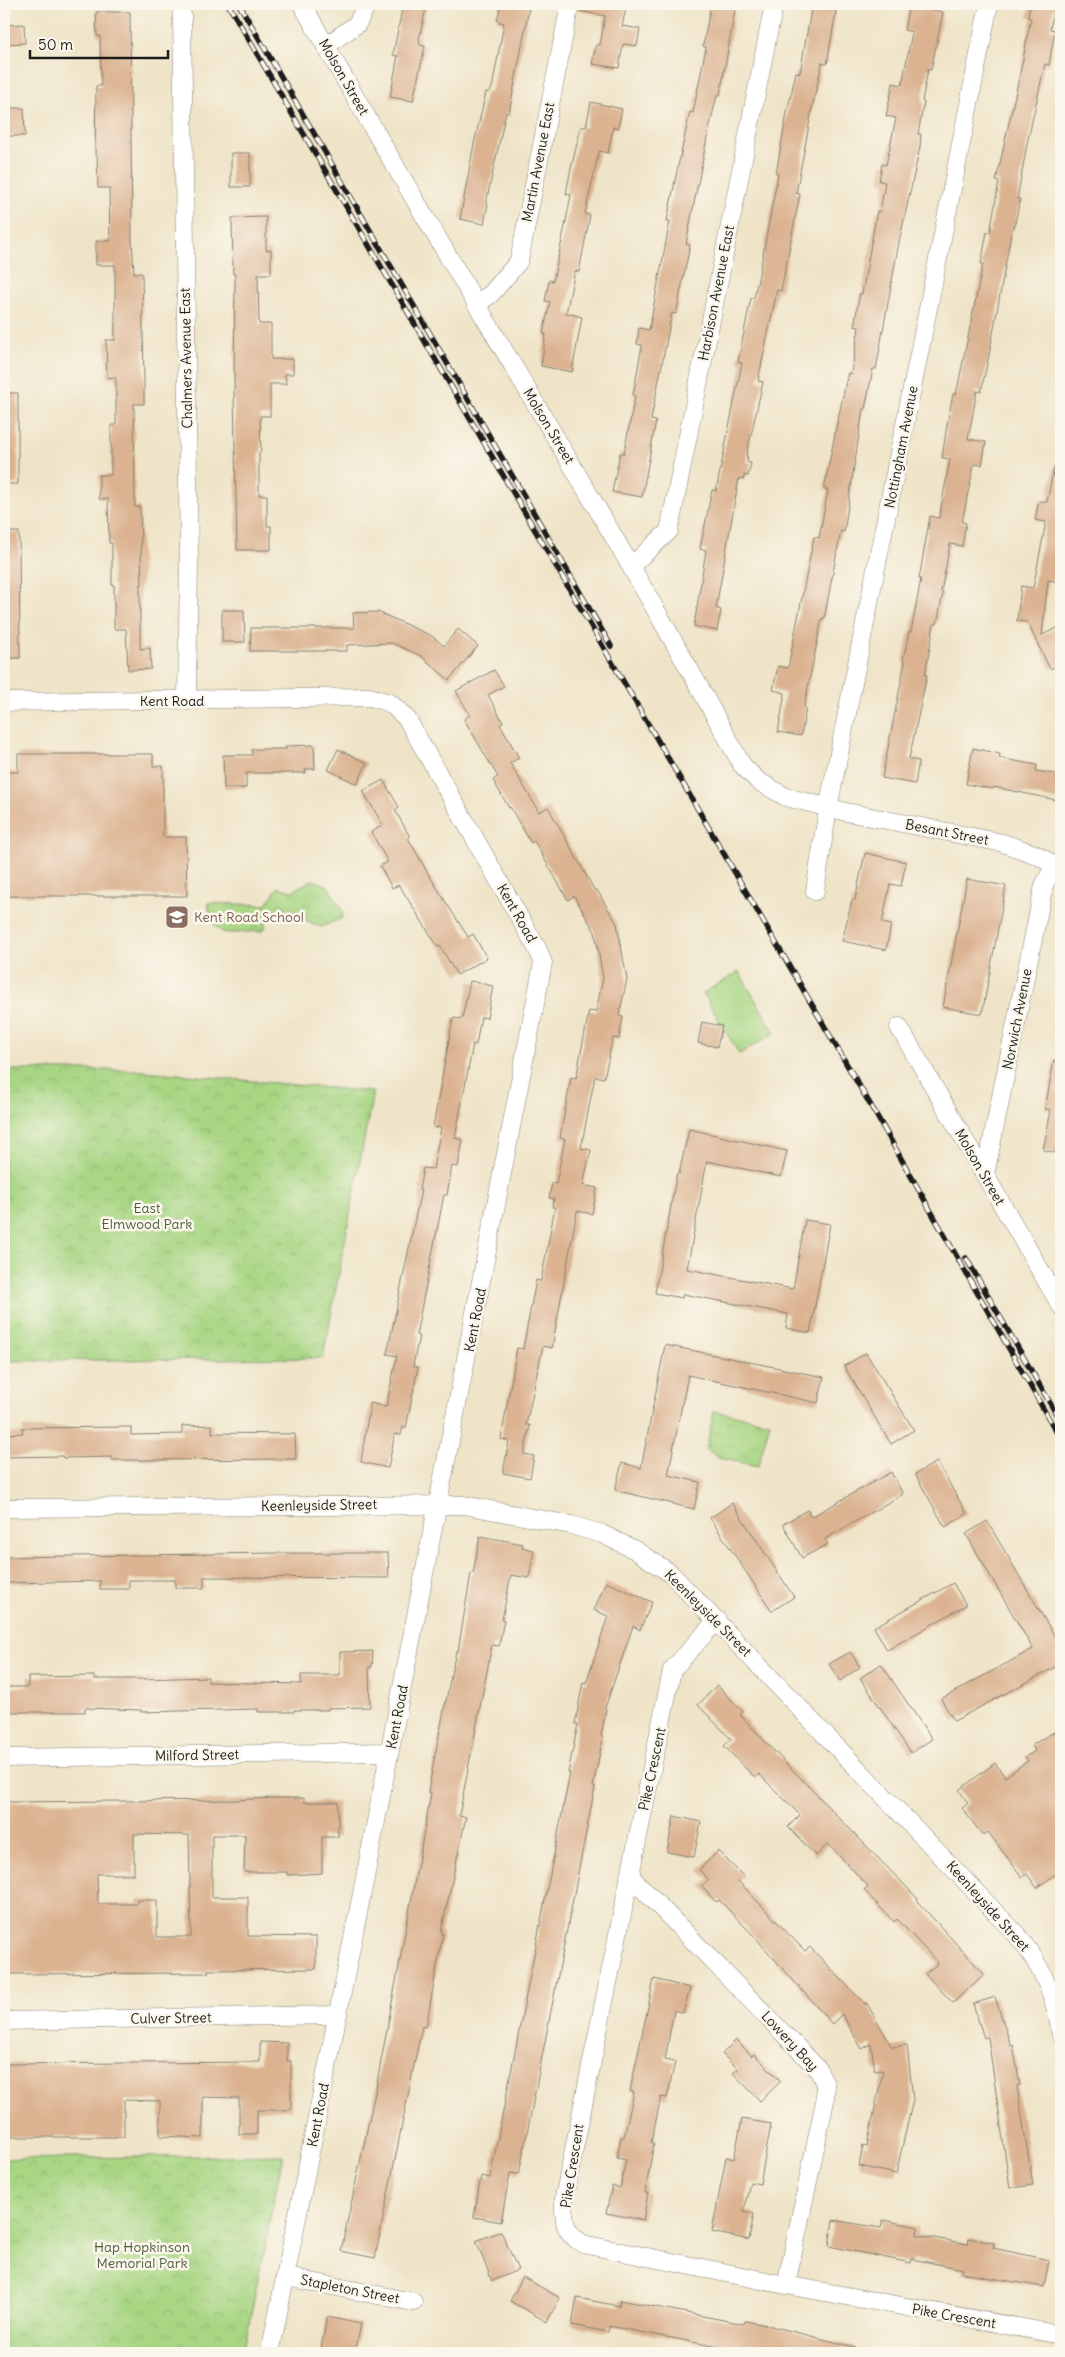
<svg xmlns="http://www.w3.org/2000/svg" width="1065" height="2357" viewBox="0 0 1065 2357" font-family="Delius,sans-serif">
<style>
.grass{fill:#a8d683;stroke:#627950}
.park{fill:url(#park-crowns);stroke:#627950}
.building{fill:#dbb391;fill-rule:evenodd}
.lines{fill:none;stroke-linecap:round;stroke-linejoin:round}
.minor-casing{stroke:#868072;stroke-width:19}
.minor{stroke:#fff;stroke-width:18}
.rail-casing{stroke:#1c1c1c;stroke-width:5.5}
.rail{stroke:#fbf7ec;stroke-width:4;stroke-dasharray:11;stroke-linecap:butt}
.labels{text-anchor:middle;stroke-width:5;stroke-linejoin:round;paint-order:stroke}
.street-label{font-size:14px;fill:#1c1c1c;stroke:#fbf7ec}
.education-label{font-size:14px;fill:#785e54;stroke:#fbf7ec;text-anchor:start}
.park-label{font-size:14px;fill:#4d5d40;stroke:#fbf7ec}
</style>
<defs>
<pattern id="park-crowns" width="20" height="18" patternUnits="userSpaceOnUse" patternTransform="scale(1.25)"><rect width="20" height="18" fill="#a8d683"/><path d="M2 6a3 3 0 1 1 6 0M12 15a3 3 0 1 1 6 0" fill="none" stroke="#90b771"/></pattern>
</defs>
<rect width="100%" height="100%" fill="#fbf7ec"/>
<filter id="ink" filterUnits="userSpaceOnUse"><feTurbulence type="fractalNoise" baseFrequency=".02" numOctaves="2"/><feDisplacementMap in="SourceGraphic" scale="10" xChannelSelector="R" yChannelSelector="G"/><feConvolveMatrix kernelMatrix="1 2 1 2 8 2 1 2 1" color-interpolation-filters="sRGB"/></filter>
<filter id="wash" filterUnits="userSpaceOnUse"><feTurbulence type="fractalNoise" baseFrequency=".0096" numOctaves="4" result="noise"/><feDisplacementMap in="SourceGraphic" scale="20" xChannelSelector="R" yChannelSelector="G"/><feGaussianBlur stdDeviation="1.12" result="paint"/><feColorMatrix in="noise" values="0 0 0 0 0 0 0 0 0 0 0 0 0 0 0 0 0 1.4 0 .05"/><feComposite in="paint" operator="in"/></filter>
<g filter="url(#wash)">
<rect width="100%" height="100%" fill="#efe4c8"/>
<path class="grass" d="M739,972l36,61 -36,21 -36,-61z"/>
<path class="park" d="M312,880l15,5 16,26 -1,7 -21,9 -24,-11 -6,-8 -25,7v11l-4,5c-33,1 -48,12 -54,-28l58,2 12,-18 14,4z
M4,1070h129l240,22 -50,266 -319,3z
M714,1411l56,11 -12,44 -35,-7 -17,-9z
M283,2155l-40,198h-239v-194z"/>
<g id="blocks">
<path class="building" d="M403,4h24l-8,35 1,6 5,1 -12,55 -23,-4 8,-41 -5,-1z
M501,4h27l1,5 -20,104 -3,-1 -20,91 2,1 -4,20 -24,-5 14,-75 12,-52 3,1 3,-5 12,-65 -7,-2z
M580,4h47l-5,22 18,3 -3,17 -14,-2 -4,24 -27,-4 4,-19h4l5,-29 -26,-5z
M711,4h25l-16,91h-3l-10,43 -21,106 4,1 -14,69 -4,-1 -21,107 5,1 -14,76 -30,-5 8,-39h4l11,-57 -2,-1 9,-50 -5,-1 2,-16 10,2 21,-109h-3l10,-50 13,-59 3,1 13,-66 -3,-1z
M812,4l25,1 -10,59 -5,-1 -9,41 -17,89 4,1 -4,20 -15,77 -4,-1 -19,91 5,1 -17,75h2l-1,5 4,1 -3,13 -4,-1v4l-5,-1 -23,130 5,2 -4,21 -23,-5 12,-76 -6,-1 12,-59 4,1 26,-128 -4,-1 13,-64h3l7,-33 17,-91 -2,-1 11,-60 9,-41 4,1z
M1030,4h25l-5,25 5,1 -6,35 -4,-1 -18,80 -10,55h3l-6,29h-2l-22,122 -9,42 -4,-1 -9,48 18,3 -4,23 -8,-1 -12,58 4,1 -4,23 -12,-2 -9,48 2,1 -6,31h-3l-9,51h2l-18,84 10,2 -4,23 -33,-6 23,-116 -2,-1 6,-29h2l10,-53h-2l11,-63 9,2 11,-59 -8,-1 5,-33 6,-31 3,1 27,-131h-2l6,-32 3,1 9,-52h-3l25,-112 10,-51 -3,-1z
M909,5l34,7 -12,58 -3,-1 -6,32 2,1 -6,32h3l-1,13 -22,100 -22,122h-3l-8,40h-2l-19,123 -3,-1 -17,88 -2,-1 -18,89 2,1 -5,28 -23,-4 7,-39 -12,-3 5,-24 10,2 26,-131 5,1 9,-48 -4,-1 15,-75 9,-41 3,1 8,-47 -5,-1 6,-33 2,1 15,-83 3,1 5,-30 -6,-1 3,-17 4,1 10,-47 -10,-2 7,-33 9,2 10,-53 -8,-2z
M96,12h34l2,228 2,33h8l2,109v22h-10l1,103h5l2,78h-2v64l10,-1 1,21 -23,1 -2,-41h-12v-44h-2v-42h-3l-1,-44h-9v-24h12v-50h5v-43l-1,-5 -8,1 -1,-38h9v-75h-19v-24h14l-1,-53h-11l-1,-33h-2l1,-69h5l-1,-50h-3z
M24,24l1,19 -21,1v-19z
M591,102l31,7 -4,19 -5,-1 -5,26 -9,-2 -14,63 5,1 -7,36 -4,21 -4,-1 -9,42 16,4 -10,55 -31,-6 5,-32h-3l7,-32 -5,-1 4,-21 4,1 11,-50 7,-36 -5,-1 4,-21 11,-46h5z
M4,108h20l1,28h-21z
M231,153h19v34h-19z
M266,217v33h5v24h-13l1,50h12v35h22v15h-8l1,10h-16v32h-10l1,36h-2v43h8v31h4v24h-34l-3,-158 1,-118h-2l-1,-56z
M4,393h14v91h-14z
M1054,467l7,1v101l-2,13 -11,-2 -6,55 15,-7 4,8v27l-11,6 -23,-47 -10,-1 4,-35 12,2 13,-66 -11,-2 4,-19 8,1z
M4,532h15l1,126h-16z
M222,610h22l1,32h-23z
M378,612l54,24 12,10 14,-17 20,17 -29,34 -28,-24 -29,-13 -45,2v6h-97l1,-23h103l-1,-15z
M494,670l10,16 -16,9 15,27 -3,2 19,34 -9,5 29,49 9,-5 47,84 2,-1 20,34 10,55 -8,37 4,1 -4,22 -6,-1 -9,40 -9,-2 -14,72 10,2 -8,35 14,3 -5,26 -15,-3 -25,137 -9,-2 -17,79h4l-6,29 10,2 -4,22 -27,-5 6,-32 -8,-2 16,-91 6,1 13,-69 5,1 14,-74h-3l2,-8 -5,-1 3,-15 4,1 9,-45 -5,-1 11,-61 5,1 13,-67 7,1 7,-34 -8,-46 -21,-36 -6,4 -34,-59 -3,2 -21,-36 -1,1 -16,-28 5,-3 -34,-58 6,-4 -14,-24z
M314,745l1,24h-10l1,4h-60v15h-22l-1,-33h29v-6h34v-3z
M973,748l27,6 -1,4 38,7 -1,6 25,4v26l-67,-14 -1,2 -27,-5z
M338,749l29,14 -10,21 -29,-14z
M18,754h135v12h10v71h23l1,59h-183v-124h14z
M383,780l16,27 -4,3 15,27 -2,1 22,39 38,60 5,-3 14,24 -30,17 -17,-29 -2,1 -39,-62 -7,3 -12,-22 8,-4 -17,-30 12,-7 -20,-34z
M865,853l41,9 -5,24 -11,-2 -8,39 9,2 -5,25 -44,-9 10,-41h3z
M967,879l39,7 -24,128 -39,-7z
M470,981l23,5 -6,32 -6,-1 -5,28 -3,-1 -18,94 8,2 -5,27 -6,-1 -5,29h-3l-28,140 3,1 -6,30 5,1 -12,61 -3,-1 -2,8 -6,-1 -7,34 -27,-6 9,-59 16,4 11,-51 -10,-2 34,-164h-2l4,-22 10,1 8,-41 -8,-1 20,-109 9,1z
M702,1022l20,4 -5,21 -19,-4z
M1054,1060l7,1v93l-18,-4 8,-40 -6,-1z
M689,1129l98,22 -6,26 -74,-16 -20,108 106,20 12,-69 25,4 -20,109 -24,-5 2,-14 -105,-20 -1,4 -27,-5 22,-120 2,1z
M665,1345l159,32 -6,26 -130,-28 -20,100 32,7 -6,27 -79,-19 7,-27 19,5z
M866,1353l48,77 -23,14 -47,-78z
M212,1425v8l83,1 1,25 -152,1h-32v-3l-49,1v-2l-59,1v-23l19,-1 -1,-5 109,-1v8l51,-1v-8z
M937,1462l30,52 -22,13 -30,-53z
M891,1472l12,22 -78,45 3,5 -26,14 -19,-34 24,-14 4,7z
M732,1503l62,94 -22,14 -62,-93z
M987,1521l74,126v17l-107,57 -13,-22 92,-50 -67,-115z
M480,1536l43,8 -1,3 12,3 -5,28 -18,-3 -9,44 2,1 -5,26 -7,-1 -33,171 7,1 -25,115 2,1 -17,94 -4,-1 -47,232 -34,-7 35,-163 45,-240 10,-55 -3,-1 5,-27 23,-114h2l13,-78 2,1z
M278,1553h110l1,25 -185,-1v11h-29v-8h-46v9h-29v-8l-96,2v-26z
M606,1582l46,20 -12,28 -7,-4 -28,82 1,1 -5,27 2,1 -10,50h2l-76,387 -9,-1 -9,49 -27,-5 7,-41 9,2 80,-405h-2l10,-49h-3l8,-42 3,1 22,-67 -14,-6z
M953,1583l13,22 -79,45 -13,-23z
M373,1651l-1,16h-3l1,40 -42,1v2h-34v2h-36v-3l-117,3v-2l-56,-2v4h-81v-25h24v-10l66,-1v3h47l67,-2v5l93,2v-9h39v-23z
M850,1652l10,15 -20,14 -11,-17z
M881,1664l51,75 -21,14 -51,-75z
M717,1685l26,27 -3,3 38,40 140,144 -1,2 67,73 -31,29 -28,-29 13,-11 -41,-44 -3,3 -30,-32 4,-4 -40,-42 -12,12 -28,-29 12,-12 -41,-41 -4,4 -31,-32 7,-7 -33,-34z
M1061,1728v142l-24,18 -10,-14 -5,3 -34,-45 -5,4 -21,-28 6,-5 -9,-13 36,-27 10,14 23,-16 -3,-4 10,-6 -3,-6z
M273,1798h31v4h34v35h-16v36l-35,2v-3h-43l1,-37h-33v62h36v39l68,1v32l-108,1v3l-204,1v-172l231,-2zM134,1834l55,1 2,102h-34v-37h-20v4h-39l-1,-30h37z
M674,1816l27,6 -7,35 -27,-5z
M718,1851l25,25 -5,5 67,70 5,-4 56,58v-3l26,45 15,-2 6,55 -17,74 -37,-8 4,-21 4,1 16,-76 -8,1 -4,-27 -9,5 -20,-35 -10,10 -79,-89 -34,-35 -3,2 -15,-16 8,-6 -10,-10z
M654,1979l36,9 -7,25 -9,-3 -9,50 10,2 -8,36 -6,-1 -10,46h3l-9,50h3l-5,27 -37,-7 6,-27 8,2 6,-28 -9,-2 4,-21h3l10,-45 -4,-1z
M995,1997l16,49 2,-1 7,40 -3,1 16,99 -23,3 -22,-151 -4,1 -11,-34z
M736,2040l16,16 2,-2 27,27 -21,20 -27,-28 5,-4 -16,-15z
M260,2042l27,1v18h4v49h-34v24h-18v-36l-36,-1v41l-43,-2v-35l-36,-1v37h-120v-73l256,-2z
M742,2119l29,5 -11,60 -10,-2 -6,29 10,2 -5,27 -37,-8 14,-75 8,2z
M833,2220l48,8 2,-8 35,7 -1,8 51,9 1,-6 25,5 -1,5 56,12 -5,27 -82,-14 1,-4 -51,-10 -1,4 -82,-17z
M501,2231l17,39 -26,11 -16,-40z
M523,2277l37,21 -13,24 -37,-21z
M577,2298l42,8 1,-6 124,24 1,-3 22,4 88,22v6h-116v-2l-130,-25 -1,6 -36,-7z
M327,2317l34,7 -6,29h-35z"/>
</g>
</g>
<g filter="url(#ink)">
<use href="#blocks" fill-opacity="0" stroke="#868072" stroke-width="1"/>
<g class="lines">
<g class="minor-casing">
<path id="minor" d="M302,4c143,255 301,503 440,761l16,16 28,16 60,15 157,31 34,12 24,14
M182,14l7,547 -2,140
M326,46l31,-22 10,-20
M476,304l15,-10 28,-33 51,-257
M631,566l38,-35 105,-527
M4,702l366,-5 20,6 17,16 131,231 5,13 -179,920 -94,470
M815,891l13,-83 161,-804
M899,1027l162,279
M985,1175l59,-290 11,-20
M4,1508l460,-3 107,20 31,9 33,16 35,23 347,362c23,28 39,63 44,99
M717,1620l-45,50 -108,528c0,22 -2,33 19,46l203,41 275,50
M4,1758l386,-6
M629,1875l189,194 7,15v17l-39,184
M4,2021l334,-6
M286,2277l127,25"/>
</g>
<use href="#minor" class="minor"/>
<g class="rail-casing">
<path id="rail" d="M228,4l646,1107 187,329
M239,4l372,642
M966,1258l95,164"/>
</g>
<use href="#rail" class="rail"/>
</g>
</g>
<defs>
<g id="school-square" transform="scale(1.25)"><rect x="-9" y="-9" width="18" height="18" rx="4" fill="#8d6e63" stroke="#fbf7ec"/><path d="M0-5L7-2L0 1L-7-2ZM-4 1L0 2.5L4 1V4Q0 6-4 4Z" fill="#fff"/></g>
</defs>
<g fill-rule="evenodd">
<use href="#school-square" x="177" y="917"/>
</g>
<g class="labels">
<g class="street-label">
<text transform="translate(344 77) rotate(60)" y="5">Molson Street</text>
<text transform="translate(538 162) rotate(-79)" y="5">Martin Avenue East</text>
<text transform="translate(716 293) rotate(-79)" y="5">Harbison Avenue East</text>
<text transform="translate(186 358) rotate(-91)" y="5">Chalmers Avenue East</text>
<text transform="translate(549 426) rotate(59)" y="5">Molson Street</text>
<text transform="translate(901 447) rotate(-79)" y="5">Nottingham Avenue</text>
<text x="172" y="706">Kent Road</text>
<text transform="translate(947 832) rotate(11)" y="5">Besant Street</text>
<text transform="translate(517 913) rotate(60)" y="5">Kent Road</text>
<text transform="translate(1017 1019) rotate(-79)" y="5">Norwich Avenue</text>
<text transform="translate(980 1167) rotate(60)" y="5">Molson Street</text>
<text transform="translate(475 1320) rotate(-79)" y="5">Kent Road</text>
<text transform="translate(319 1505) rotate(-1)" y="5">Keenleyside Street</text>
<text transform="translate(708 1613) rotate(45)" y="5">Keenleyside Street</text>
<text transform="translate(397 1717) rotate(-79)" y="5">Kent Road</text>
<text transform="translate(197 1755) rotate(-1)" y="5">Milford Street</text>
<text transform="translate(652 1769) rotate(-78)" y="5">Pike Crescent</text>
<text transform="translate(988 1906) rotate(48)" y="5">Keenleyside Street</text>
<text transform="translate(171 2018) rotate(-1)" y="5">Culver Street</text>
<text transform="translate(790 2041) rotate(47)" y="5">Lowery Bay</text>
<text transform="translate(318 2115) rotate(-79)" y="5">Kent Road</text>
<text transform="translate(572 2166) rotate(-81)" y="5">Pike Crescent</text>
<text transform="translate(350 2289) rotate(11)" y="5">Stapleton Street</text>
<text transform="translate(954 2316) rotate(10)" y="5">Pike Crescent</text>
</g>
<g class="education-label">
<text x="194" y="922">Kent Road School</text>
</g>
<g class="park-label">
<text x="147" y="1213">East<tspan x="147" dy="16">Elmwood Park</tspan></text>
<text x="142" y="2252">Hap Hopkinson<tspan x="142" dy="16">Memorial Park</tspan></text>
</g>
</g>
<rect width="1065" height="2357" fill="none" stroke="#fbf7ec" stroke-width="20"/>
<path d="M30 50v8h138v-8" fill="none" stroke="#1c1c1c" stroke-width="2.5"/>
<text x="38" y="50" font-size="15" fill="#1c1c1c" stroke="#fbf7ec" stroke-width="4" paint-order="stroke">50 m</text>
</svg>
